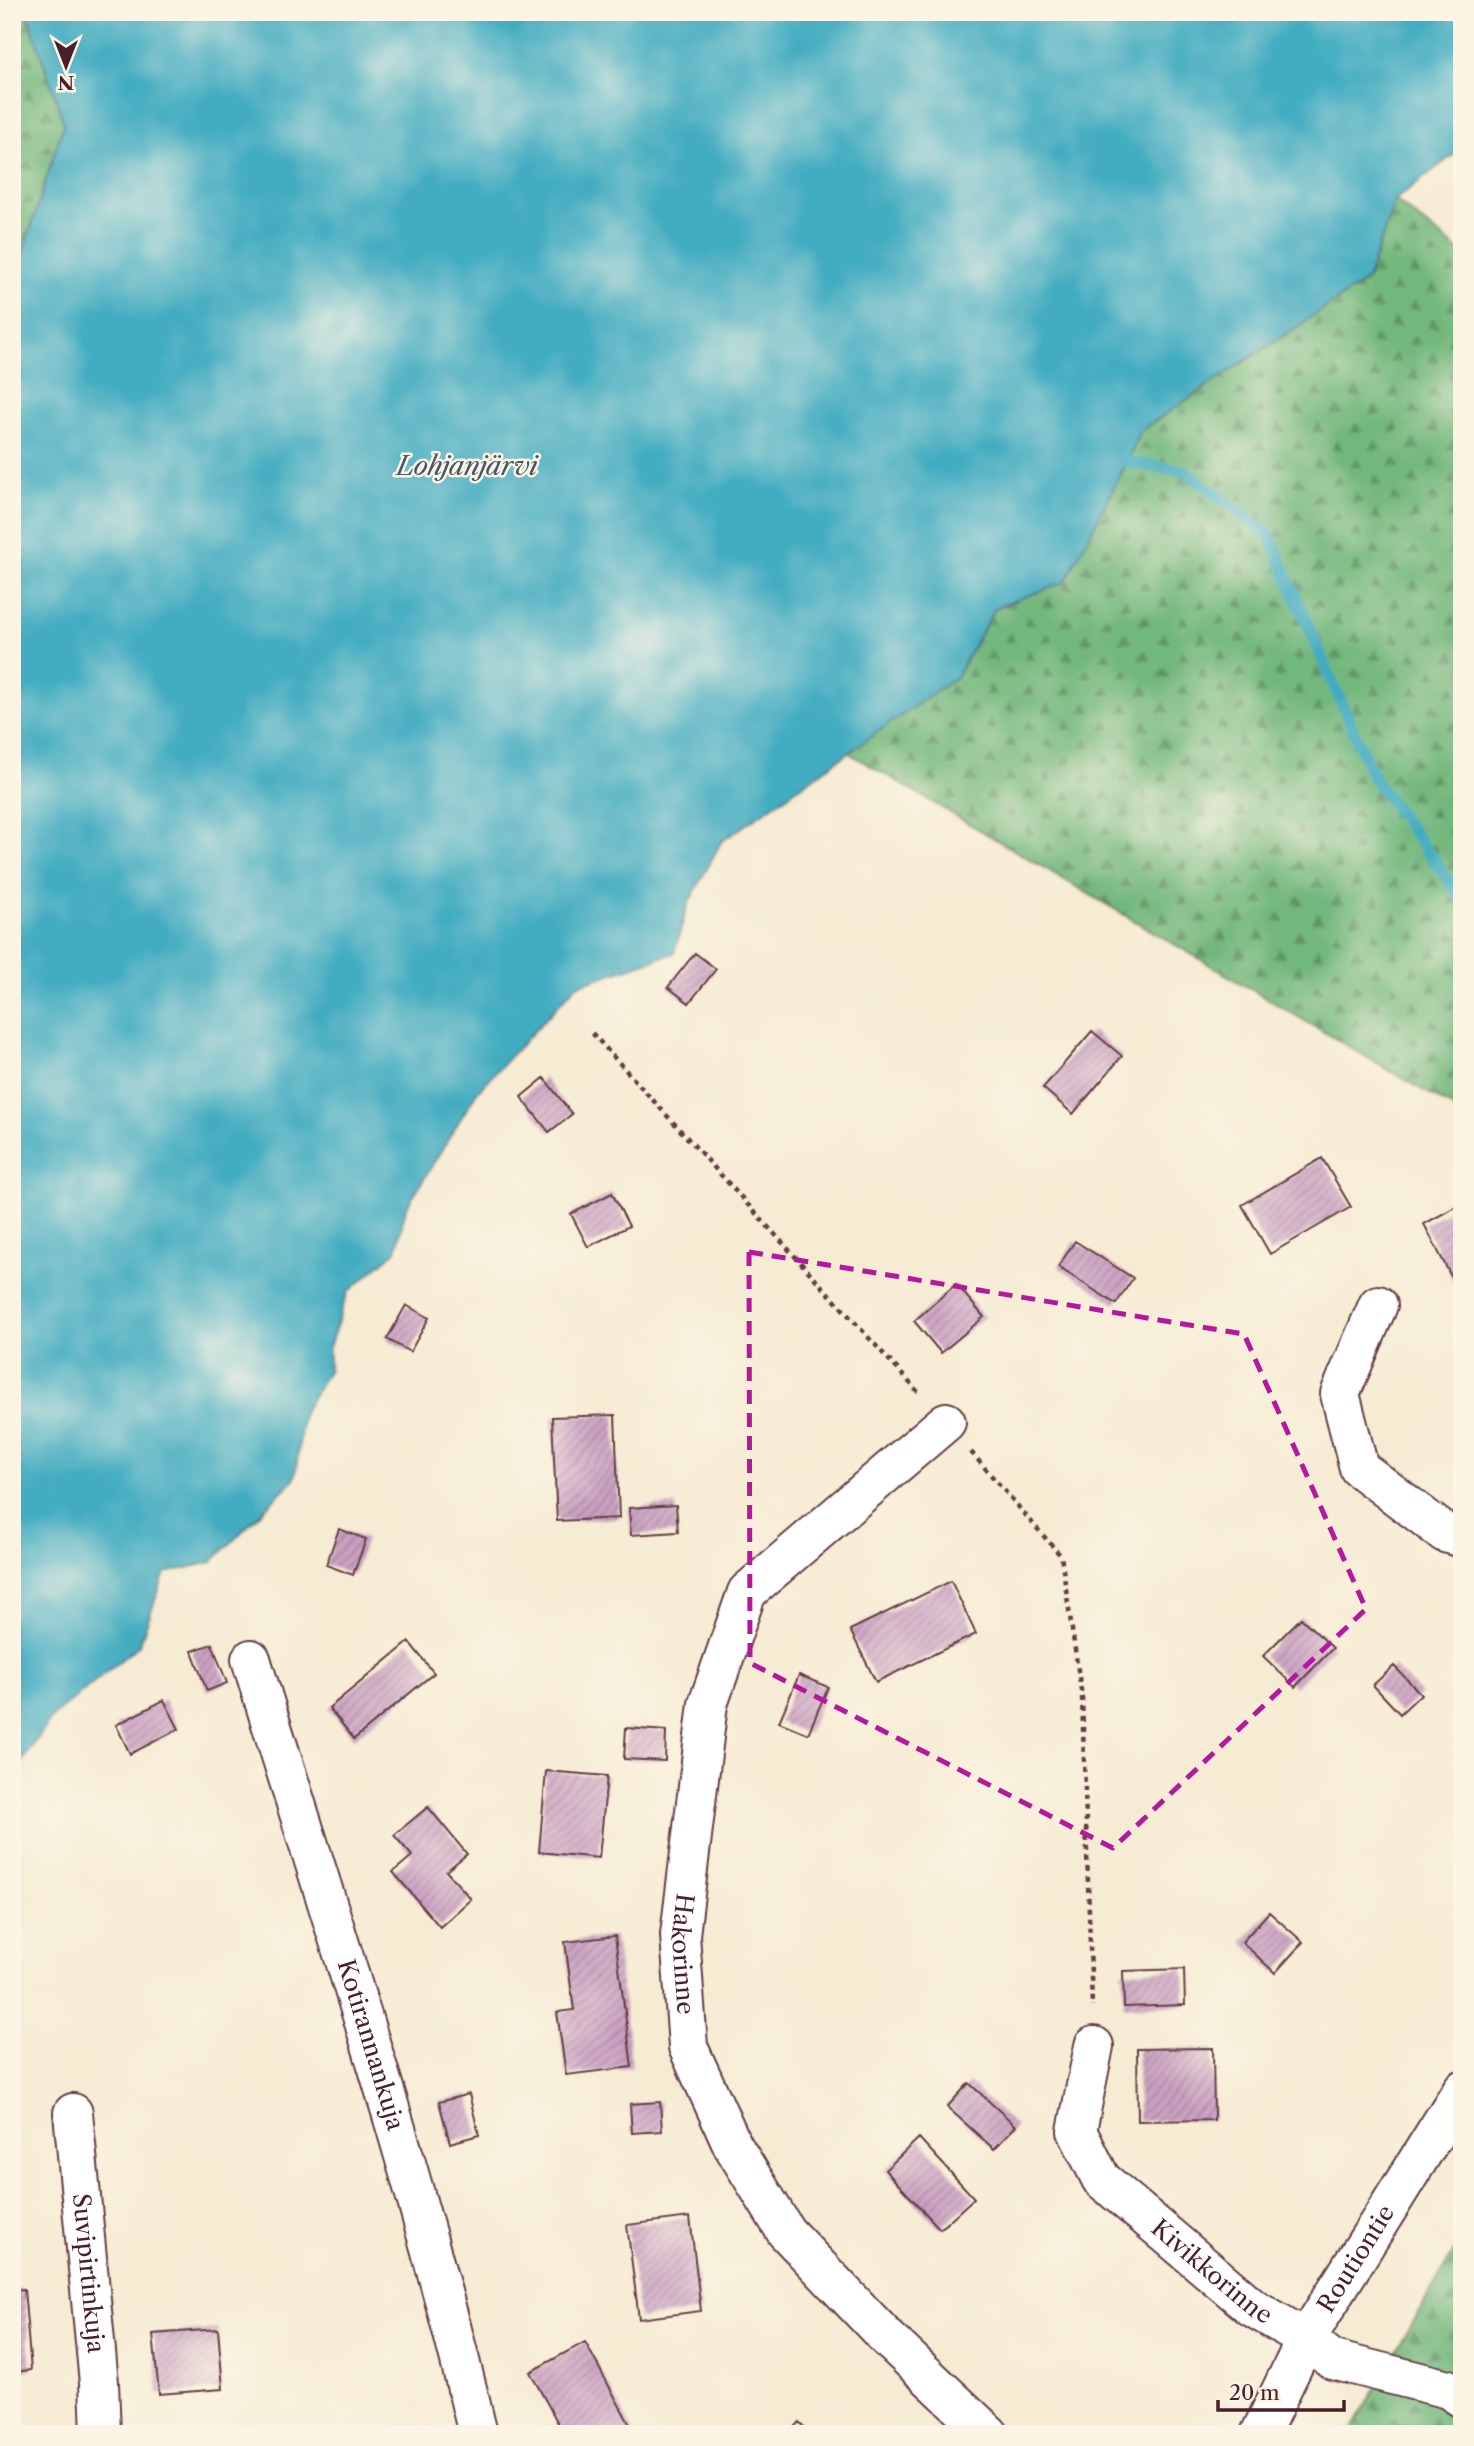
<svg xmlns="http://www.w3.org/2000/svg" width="1474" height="2446" viewBox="0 0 1474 2446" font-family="'Libre Caslon Text',serif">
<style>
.forest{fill:url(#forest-firs);stroke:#5e6b54;stroke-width:2}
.water{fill:#42acc1;stroke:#466676;stroke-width:2}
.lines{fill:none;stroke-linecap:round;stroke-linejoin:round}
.stream{stroke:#42acc1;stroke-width:12}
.building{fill:url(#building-hatch)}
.minor-casing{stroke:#643e44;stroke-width:42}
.path{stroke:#643e44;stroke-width:4.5;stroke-dasharray:5 5;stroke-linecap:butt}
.minor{stroke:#fff;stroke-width:38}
.marked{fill:none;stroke:#b5179e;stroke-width:5;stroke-dasharray:14 9;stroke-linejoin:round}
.labels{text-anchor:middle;stroke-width:5;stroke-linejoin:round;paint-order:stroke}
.street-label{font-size:24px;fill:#4a1f2b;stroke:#fcf5e5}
.water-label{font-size:26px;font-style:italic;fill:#475767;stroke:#fcf5e5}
</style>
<defs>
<pattern id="forest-firs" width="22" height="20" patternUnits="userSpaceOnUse" patternTransform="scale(1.75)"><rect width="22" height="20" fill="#72b77c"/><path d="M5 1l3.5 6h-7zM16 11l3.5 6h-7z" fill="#609466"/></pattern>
<pattern id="building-hatch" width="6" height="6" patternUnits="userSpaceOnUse" patternTransform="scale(1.75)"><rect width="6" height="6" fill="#caa0c2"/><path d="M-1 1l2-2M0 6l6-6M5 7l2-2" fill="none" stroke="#a6829e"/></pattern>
</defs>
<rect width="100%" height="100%" fill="#fcf5e5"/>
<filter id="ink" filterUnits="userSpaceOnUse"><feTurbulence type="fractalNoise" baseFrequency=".0143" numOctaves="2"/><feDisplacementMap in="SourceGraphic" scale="14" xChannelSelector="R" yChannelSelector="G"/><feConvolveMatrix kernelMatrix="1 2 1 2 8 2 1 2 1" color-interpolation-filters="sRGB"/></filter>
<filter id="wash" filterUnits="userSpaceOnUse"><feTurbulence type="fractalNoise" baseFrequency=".00686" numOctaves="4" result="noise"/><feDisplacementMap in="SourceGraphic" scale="28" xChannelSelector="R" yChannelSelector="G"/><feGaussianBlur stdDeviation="1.57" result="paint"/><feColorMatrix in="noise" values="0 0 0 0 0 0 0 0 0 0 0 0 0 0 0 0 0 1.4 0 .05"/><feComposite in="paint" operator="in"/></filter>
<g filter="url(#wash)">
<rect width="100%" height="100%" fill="#f6ebd3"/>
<path class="forest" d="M12,12h15l37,111 -43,137 -9,20z
M1395,200l67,53v860l-615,-361 109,-75 39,-69 70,-26 62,-120 13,-31 227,-151z
M1462,2237v197h-113z"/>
<path class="water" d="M27,12h1435v136l-67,52 -28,80 -227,151 -13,31 -62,120 -70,26 -39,69 -235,165 -33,62 -14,49 -97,32 -100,107 -71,116 -10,43 -48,41 -19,55v22l-26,44 -8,65 -83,84 -47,11 -26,72 -86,71 -41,60v-1496l9,-21 43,-136z"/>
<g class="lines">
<path class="stream" d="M1127,462l58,9 84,63 106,247 87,117"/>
</g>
<g id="blocks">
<path class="building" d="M695,953l21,16 -27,34 -21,-16z
M1092,1031l30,25 -49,58 -30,-26z
M544,1078l28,36 -23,18 -28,-35z
M1322,1158l29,49 -81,47 -28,-49z
M612,1193l17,33 -41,21 -17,-33z
M1459,1205l3,5v70l-7,4 -31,-60z
M1075,1241l58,37 -17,26 -58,-37z
M956,1284l28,33 -43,36 -27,-32z
M406,1305l23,13 -19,34 -23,-13z
M615,1415l4,103 -62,3 -5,-104z
M676,1505l2,27 -47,3 -2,-27z
M339,1529l27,10 -13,36 -27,-10z
M951,1581l25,53 -100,48 -26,-52z
M1301,1618l32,30 -38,39 -32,-31z
M409,1642l25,31 -80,66 -25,-31z
M212,1644l15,39 -20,8 -15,-40z
M1394,1666l27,28 -21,20 -27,-29z
M799,1675l29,12 -20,47 -29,-12z
M164,1700l15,29 -49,25 -14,-29z
M626,1728l40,3 -1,30 -41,-2z
M546,1771l61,5 -8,82 -60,-6z
M428,1807l39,47 -21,17 25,28 -31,28 -47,-55 19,-16 -18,-21z
M1269,1912l34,30 -28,31 -33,-31z
M615,1936l17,131 -66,8 -9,-63 17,-2 -9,-68z
M1184,1969l1,36 -61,2 -1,-36z
M1213,2048l1,72 -76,1 -1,-72z
M969,2083l47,43 -22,23 -47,-42z
M469,2094l10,41 -29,8 -11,-41z
M660,2102l2,29 -30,2 -2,-29z
M919,2138l55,60 -34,31 -55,-59z
M690,2217l11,94 -62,8 -12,-94z
M24,2289l7,81 -19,2v-82z
M218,2329l5,60 -64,5 -6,-60z
M585,2342l50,92h-71l-34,-62z
M799,2422l12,12h-24z"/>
</g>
</g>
<g filter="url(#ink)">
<use href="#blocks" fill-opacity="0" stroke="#643e44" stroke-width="2"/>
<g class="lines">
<g class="minor-casing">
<g id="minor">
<path d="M1378,1305l-38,89 19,74 86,65 17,5"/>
<path id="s1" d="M946,1422l-199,170 -39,112 -28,231 8,112 45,99 53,86 99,104 104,98"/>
<path id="s2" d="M251,1659c79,257 165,513 227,775"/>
<path id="s3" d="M1094,2046l-17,85 24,48 151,128 54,32 27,21 115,29 14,9"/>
<path id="s4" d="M73,2113l26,270 2,51"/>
<path id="s5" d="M1260,2434l46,-95 156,-249"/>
</g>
</g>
<path class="path" d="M592,1033l327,360
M971,1452l90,104 21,141 10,310"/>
<use href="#minor" class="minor"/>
</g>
</g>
<path class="marked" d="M749,1252l495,82 122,275 -253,239 -363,-185z"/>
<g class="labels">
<g class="street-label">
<text dy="8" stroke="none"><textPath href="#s1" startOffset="632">Hakorinne</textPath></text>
<text dy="8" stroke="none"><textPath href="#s2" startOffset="404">Kotirannankuja</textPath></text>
<text dy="8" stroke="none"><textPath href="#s5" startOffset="200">Routiontie</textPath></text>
<text dy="8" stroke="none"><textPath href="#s3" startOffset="285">Kivikkorinne</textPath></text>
<text dy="8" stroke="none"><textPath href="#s4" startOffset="161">Suvipirtinkuja</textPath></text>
</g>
<g class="water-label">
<text x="467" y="475">Lohjanjärvi</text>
</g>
</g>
<rect width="1474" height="2446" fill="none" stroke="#fcf5e5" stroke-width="42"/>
<g transform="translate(66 66) rotate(180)" stroke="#fcf5e5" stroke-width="5" paint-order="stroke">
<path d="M0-5L12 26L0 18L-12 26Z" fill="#4a1f2b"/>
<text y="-10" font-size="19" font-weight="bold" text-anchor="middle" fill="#4a1f2b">N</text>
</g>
<path d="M1218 2400v10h126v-10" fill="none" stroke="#4a1f2b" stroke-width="3.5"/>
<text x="1229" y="2400" font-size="21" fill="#4a1f2b" stroke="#fcf5e5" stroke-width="5" paint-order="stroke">20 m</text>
</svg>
